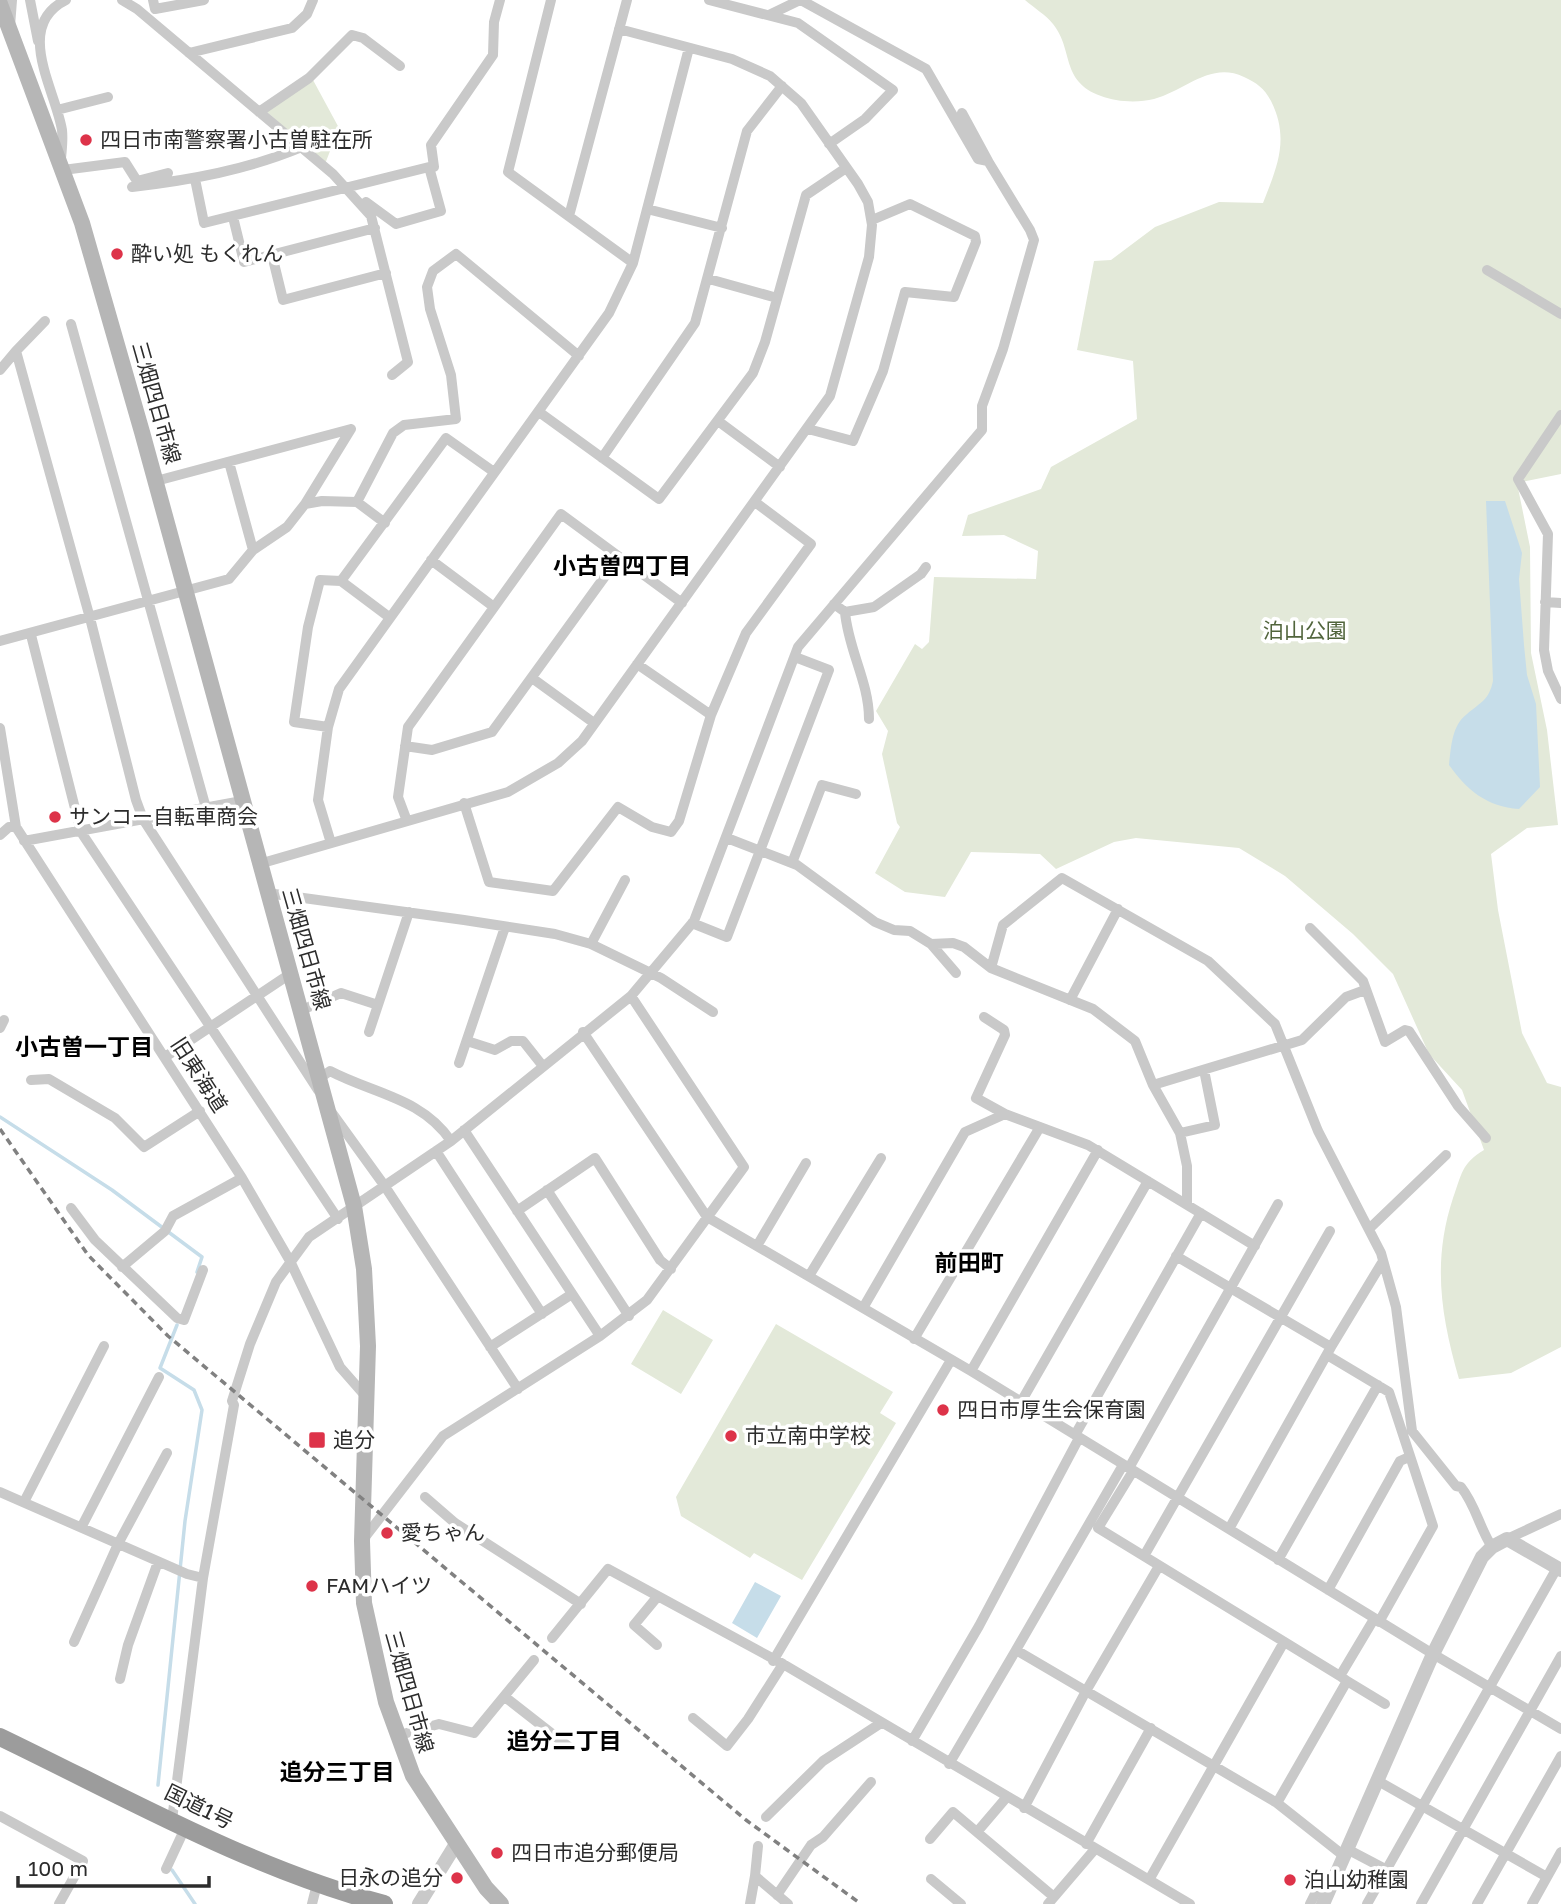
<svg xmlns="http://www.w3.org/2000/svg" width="1561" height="1904" viewBox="0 0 1561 1904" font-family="'Golos Text','Noto Sans JP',sans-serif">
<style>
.green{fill:#e3e9d9}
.water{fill:#c6dde9}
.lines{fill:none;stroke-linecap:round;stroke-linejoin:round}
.stream{stroke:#c6dde9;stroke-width:3.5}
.minor{stroke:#c9c9c9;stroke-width:10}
.tertiary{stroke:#c9c9c9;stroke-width:14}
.secondary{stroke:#b6b6b6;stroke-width:16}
.trunk{stroke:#9c9c9c;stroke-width:18}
.rail{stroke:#818181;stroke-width:3.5;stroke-dasharray:7 5;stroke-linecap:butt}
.poi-dot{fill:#dd3349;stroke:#fff;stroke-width:2.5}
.labels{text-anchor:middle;stroke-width:7;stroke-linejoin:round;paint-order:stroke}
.poi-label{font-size:21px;fill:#2c2c2c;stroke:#fff;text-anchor:start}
.street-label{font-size:21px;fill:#2c2c2c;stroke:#fff}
.park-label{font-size:21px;fill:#51653c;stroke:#fff}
.neighbourhood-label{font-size:23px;font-weight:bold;fill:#000;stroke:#fff}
</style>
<rect width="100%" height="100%" fill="#fff"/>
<path class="green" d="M1025,0h536v474l-44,9 13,64 1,106 16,77 11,95 -31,3 -36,26 7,56 24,123 25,50 14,4v260l-50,26 -52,6c-18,-63 -27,-117 -6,-181 9,-24 8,-34 31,-48l-22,-60 -33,-36 -36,-80 -40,-40 -68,-58 -46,-28 -103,-10 -22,4 -58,27 -16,-15 -69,-2 -26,45 -40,-5 -30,-19 25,-46 -3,-4 -15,-69 6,-23 -12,-20 39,-67 7,5 7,-7 5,-65 102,2 2,-28 -34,-16 -42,1 6,-21 73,-26 10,-22 86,-48 -4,-58 -56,-11 17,-89 17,-1 44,-33 64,-25 44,1c14,-36 27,-64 8,-102 -7,-13 -14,-18 -27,-24 -34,-16 -59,14 -90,22 -16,4 -38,3 -53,-3 -41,-15 -27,-46 -48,-72 -7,-9 -19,-16 -28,-24z
M313,80l26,48 -14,36 -59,-53z
M663,1310l50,30 -32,54 -50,-30z
M776,1324l117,68 -13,21 16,10 -94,157 -48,-27 -4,5 -69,-42 -5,-19z"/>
<path class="water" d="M1486,501h19l17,52 -3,26 5,66 3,30 9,29 4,83 -21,22c-32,-2 -52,-19 -70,-44 2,-18 3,-40 18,-51 14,-12 22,-14 26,-33z
M755,1582l26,14 -24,42 -25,-15z"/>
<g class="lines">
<path class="stream" d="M0,1117l112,73 90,67 -5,15
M158,1785l27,-264 17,-111 -8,-20 -34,-22 17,-43
M172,1870l23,34"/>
<path class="minor" d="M30,0l8,41
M122,0l15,9 196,165 38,42 37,146 -16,13
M153,0l2,9 49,-9
M551,0l-43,172 125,91
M709,0l89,23 95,67 -28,29 -36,25
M769,15l31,-15
M10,26l2,-26
M189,53l103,-25 15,-14 6,-14
M57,110l51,-13
M259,112l50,-34 43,-43 11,3 37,28
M962,113l26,48
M61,158c1,-9 2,-19 1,-28 -6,-39 -49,-104 4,-130
M63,170l62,-8 12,19 31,-8
M195,179l9,44 225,-56
M132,187c58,-7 115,-17 170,-40
M366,202l30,22 45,-13 -12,-44h5l-3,-22 62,-90 1,-33 6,-22
M647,209l75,19
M569,216l58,-216
M233,217l11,45 131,-34
M272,255l11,45 103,-27
M1487,270l74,44
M709,279l68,19
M45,321l-29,30 74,267 46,182 7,19 175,271
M71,324l135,484
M0,370l16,-19
M539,412l120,87 94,-126 12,-31 41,-147 40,-27
M1561,415l-43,64 30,55 -4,116 4,21 13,28
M718,421l62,46
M808,429l45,12 30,-70 22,-79 49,5 22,-55 -1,-6 -65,-32 -38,16
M602,458l93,-135 52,-192 35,-45
M229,462l24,88
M156,481l195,-52
M305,504l17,-3 35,1
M385,523l-28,-21 36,-69 11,-8 52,-6 -5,-44 -21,-66 -3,-22 6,-16 23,-17 123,102
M431,560l63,47
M341,581l105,-143 48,34
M1545,602l16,1
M834,604l11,8c3,37 24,70 24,107
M845,612l29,-5 47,-33 5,-7
M31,635l50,197 257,387
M0,641l229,-62 24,-29 34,-23 18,-23 46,-75
M637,664l74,51
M532,678l62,45
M328,727l-34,-5 14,-95 12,-47 21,1 48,36
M0,728l16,99 226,351 48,83 50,106 28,32
M405,746l27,4 60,-18 127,-175
M464,803l25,79 64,9 65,-84 34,20 19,5 8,-11 32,-106 35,-82 65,-89 -56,-42
M407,821l-9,-24 10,-70 153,-213 121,89
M0,835l9,-8h7
M727,838l70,27 78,57 19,8 16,1 21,13 22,-1 11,4 27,21 102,41 42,32 18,44 27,48 7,33v37
M24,841l218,-40
M331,843l-13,-43 10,-73 11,-38 270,-376 24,-50 56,-215
M792,863l30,-78 34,9
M259,864l249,-72 50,-29 24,-22 248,-345 39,-139 3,-32 -4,-23 -10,-18 -57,-81 -31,-27 -38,-17 -113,-30
M267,893l197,27 91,14 36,10 70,34 52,34
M692,923l35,14 102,-267 -34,-13
M1310,928l53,53 22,61 20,-12 4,1 49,75 28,32
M591,944l34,-64
M931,944l25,29
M991,968l12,-43 59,-47 146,83 67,63 43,107 63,122 15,54 16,124 44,55 5,1c15,19 18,40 31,60
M1070,1000l48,-91
M302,1010l39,-17 37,12 31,-93
M984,1017l20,13 1,5 -29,63 29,16
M0,1028l4,-8
M369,1032l9,-27
M583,1032l124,185 264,154 462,283 128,75
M467,1041l28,9 16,-9h12l19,24
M165,1057l125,-83
M459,1063l46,-136
M320,1078l10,-7c44,23 92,27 121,70
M31,1080l18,-1 66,39 29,29 56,-36
M1153,1085l149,-45 44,-43 19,-7
M332,1113l52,72 134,204
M464,1130l136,206
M1180,1133l35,-8 -11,-55
M436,1151l106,163
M547,1190l82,126
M71,1208l24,32 82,78 7,2 19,-50
M517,1211l78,-53 65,102 11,9
M1370,1228l76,-73
M757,1246l49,-83
M1176,1256l155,91 -102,182
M122,1267l43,-36 8,-15 69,-38
M809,1276l72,-118
M863,1308l102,-176 40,-18 83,31 167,101
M914,1339l126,-212
M490,1347l82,-53
M1331,1347l52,-86
M1327,1355l62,37 44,134 -54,96
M971,1371l127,-221
M1021,1402l127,-221
M1075,1435l126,-222
M1129,1468l149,-264
M1133,1471l-35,57 242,148 34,-57
M0,1492l187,82 16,4
M425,1497l30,26 126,81
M24,1502l80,-156
M82,1526l77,-149
M1507,1539l54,-25
M362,1541l81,-105 157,-100 47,-36 97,-133 -113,-171
M1144,1556l186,-325
M1278,1560l100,-175
M1328,1590l72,-129 9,-4
M552,1638l56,-69 175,95 407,240
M74,1642l44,-98 49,-91
M657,1645l-23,-20 24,-29
M1016,1650l107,-185
M773,1661l178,-301
M120,1679l8,-34 30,-83
M1347,1681l38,23
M505,1697l64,50
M693,1718l34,28 21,-27 35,-55
M396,1736l43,-12 35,9 60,-73
M912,1741l67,-115 100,-188
M949,1764l67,-114 261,153 67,53
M1378,1781l169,96
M1277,1803l70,-122 -7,-5
M1024,1808l62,-117 73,-125
M0,1816l83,45 -24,43
M766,1817l57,-56 58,-38
M172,1820l31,-242 31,-173 -2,-4 18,-57 26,-62 33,-45 142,-96 180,-145 63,-75 104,-274 184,-217v-24l21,-57 31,-109 -4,-10 -42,-69 -10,-2 -52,-90 -125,-69
M977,1832l29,-34
M930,1839l23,-27 101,85
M1086,1844l65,-116
M1347,1849l40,21
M166,1869l20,-43
M755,1876l3,-30
M931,1879l30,25
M1149,1880l135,-238
M777,1895l34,-50 12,-8 48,-55
M312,1904l5,-20
M750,1904l5,-28 33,28
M1048,1904l47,-55
M1310,1904l7,-14 10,5
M1367,1904l190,-336
M1421,1904l140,-248
M1477,1904l84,-148
M1532,1904l29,-52"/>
<path class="tertiary" d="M419,1904l37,-60
M1323,1904l110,-250 49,-97 10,-10 15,-8 54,31"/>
<path class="secondary" d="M0,4l82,219 60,209 212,774 10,63 4,77 -6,195 2,62 22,99 27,74 73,112 15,16"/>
<path class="trunk" d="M0,1737c125,60 249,131 384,167"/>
<path class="rail" d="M0,1129l88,126 80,81 578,484 115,84"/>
</g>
<g class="poi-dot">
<circle cx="86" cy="140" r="7"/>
<circle cx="117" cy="254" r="7"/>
<circle cx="55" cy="817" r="7"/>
<circle cx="943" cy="1410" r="7"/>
<circle cx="731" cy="1436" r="7"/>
<rect x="308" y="1431" width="18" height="18" rx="3.5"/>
<circle cx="387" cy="1533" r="7"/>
<circle cx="312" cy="1586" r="7"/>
<circle cx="497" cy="1853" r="7"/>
<circle cx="457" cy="1878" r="7"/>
<circle cx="1290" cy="1880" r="7"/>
</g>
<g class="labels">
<g class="poi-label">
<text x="100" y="147">四日市南警察署小古曽駐在所</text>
<text x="131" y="261">酔い処 もくれん</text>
<text x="69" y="824">サンコー自転車商会</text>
<text x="957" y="1417">四日市厚生会保育園</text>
<text x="745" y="1443">市立南中学校</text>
<text x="333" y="1447">追分</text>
<text x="401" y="1540">愛ちゃん</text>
<text x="326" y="1593">FAMハイツ</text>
<text x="511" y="1860">四日市追分郵便局</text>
<text x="443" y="1885" text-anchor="end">日永の追分</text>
<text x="1304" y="1887">泊山幼稚園</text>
</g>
<g class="street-label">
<text transform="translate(156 403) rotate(74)" y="7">三畑四日市線</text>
<text transform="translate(306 949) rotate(74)" y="7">三畑四日市線</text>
<text transform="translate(199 1075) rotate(57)" y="7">旧東海道</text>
<text transform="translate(409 1692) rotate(74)" y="7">三畑四日市線</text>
<text transform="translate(199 1807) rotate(26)" y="7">国道1号</text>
</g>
<g class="park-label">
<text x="1305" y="638">泊山公園</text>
</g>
<g class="neighbourhood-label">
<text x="622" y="574">小古曽四丁目</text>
<text x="84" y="1055">小古曽一丁目</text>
<text x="969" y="1271">前田町</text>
<text x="564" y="1749">追分二丁目</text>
<text x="337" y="1780">追分三丁目</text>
</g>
</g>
<path d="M18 1876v10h191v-10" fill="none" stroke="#2c2c2c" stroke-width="3.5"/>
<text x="28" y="1876" font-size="21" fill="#2c2c2c" stroke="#ffffff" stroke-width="5" paint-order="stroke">100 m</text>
</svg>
